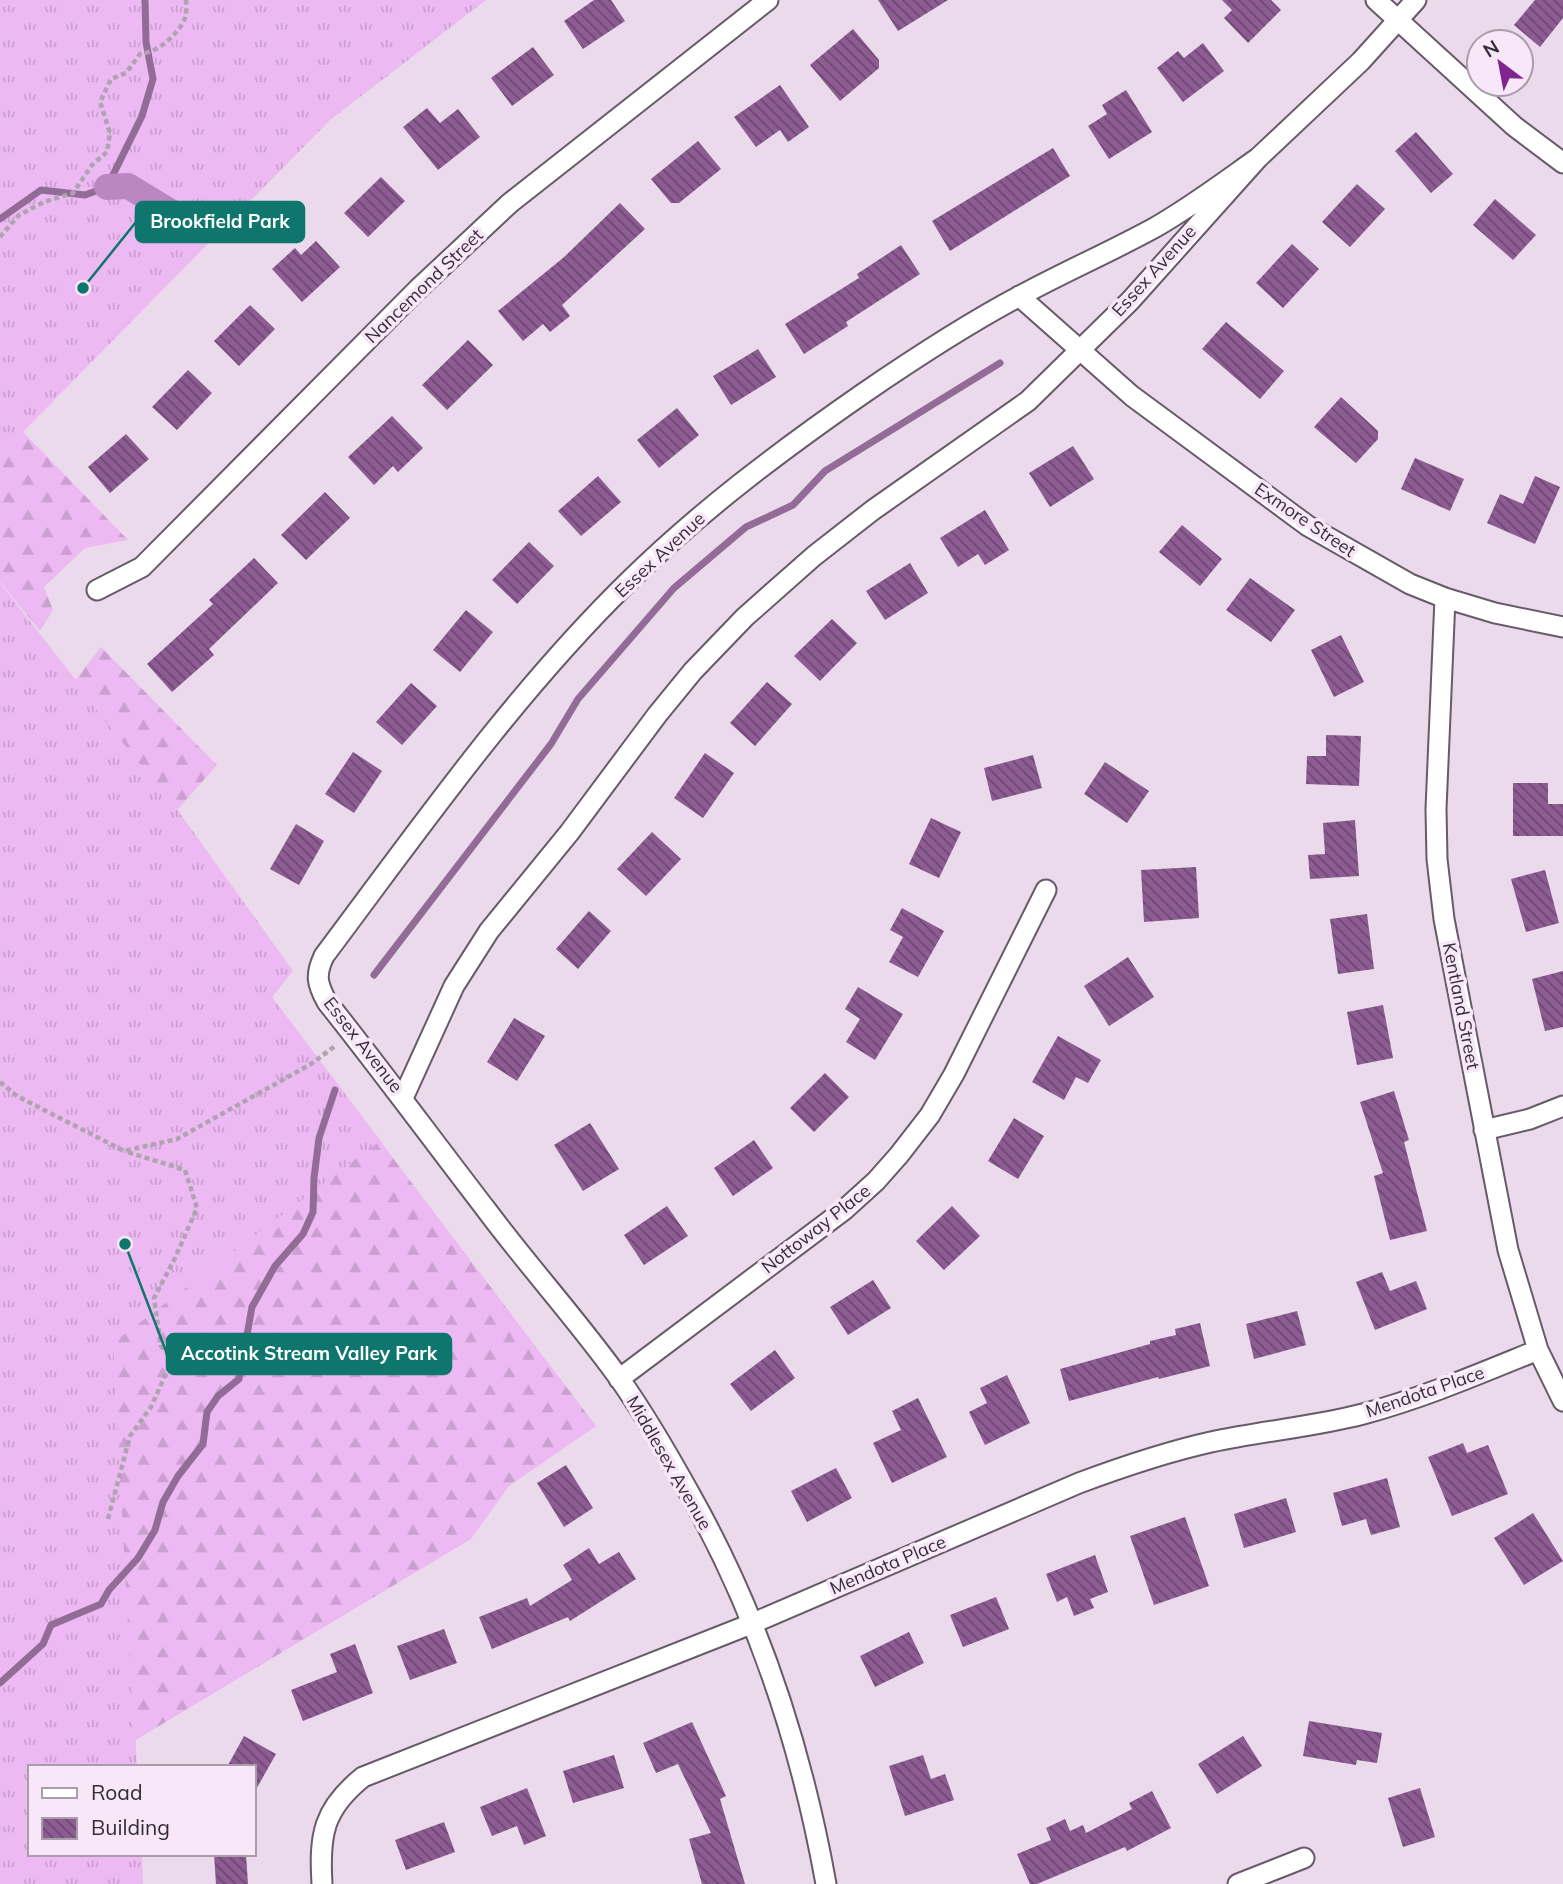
<svg xmlns="http://www.w3.org/2000/svg" width="1563" height="1884" viewBox="0 0 1563 1884" font-family="Mulish,sans-serif">
<style>
.grass{fill:url(#grass-tufts)}
.forest{fill:url(#forest-firs)}
.lines{fill:none;stroke-linecap:round;stroke-linejoin:round}
.stream{stroke:#926c96;stroke-width:7}
.canal{stroke:#ba87c0;stroke-width:26}
.building{fill:url(#building-back-hatch)}
.minor-casing{stroke:#675a69;stroke-width:23}
.path{stroke:#b0a3b1;stroke-width:4.5;stroke-dasharray:5 3.5;stroke-linecap:butt}
.minor{stroke:#fff;stroke-width:19}
.labels{text-anchor:middle;stroke-width:7;stroke-linejoin:round;paint-order:stroke}
.street-label{font-size:18px;fill:#332d34;stroke:#f7e7f9}
.leader{fill:none;stroke:#0f766e;stroke-width:2.5}
.callout-dot{fill:#0f766e;stroke:#f7e7f9;stroke-width:2.5}
.callout{fill:#0f766e;stroke:#0f766e;stroke-width:2.5}
.callout-label{font-size:19px;text-anchor:middle;font-weight:bold;fill:#fff}
</style>
<defs>
<pattern id="grass-tufts" width="24" height="20" patternUnits="userSpaceOnUse" patternTransform="scale(1.75)"><rect width="24" height="20" fill="#ecb9f2"/><path d="M3 7l-1-3M5 7V3M7 7l1-3M15 17l-1-3M17 17v-4M19 17l1-3" fill="none" stroke="#cb9fd0"/></pattern>
<pattern id="forest-firs" width="22" height="20" patternUnits="userSpaceOnUse" patternTransform="scale(1.75)"><rect width="22" height="20" fill="#ecb9f2"/><path d="M5 1l3.5 6h-7zM16 11l3.5 6h-7z" fill="#cb9fd0"/></pattern>
<pattern id="building-back-hatch" width="6" height="6" patternUnits="userSpaceOnUse" patternTransform="scale(1.75)"><rect width="6" height="6" fill="#8c5c92"/><path d="M-1 5l2 2M0 0l6 6M5-1l2 2" fill="none" stroke="#6d4872"/></pattern>
</defs>
<rect width="100%" height="100%" fill="#eadaeb"/>
<path class="grass" d="M0,0h486l-156,120 -330,335z
M0,583l179,229 114,159 -21,26 111,147 -268,201 22,422h-107v87h112l1,30h-143z"/>
<path class="forest" d="M21,430l107,110 -43,8 -41,39 9,23 -13,21 -40,-49v-131z
M101,647l116,118 -40,45 -103,-128z
M380,1141l216,285 -87,60 -38,53 -337,202 -21,-398z"/>
<g class="lines">
<path class="stream" d="M0,219l41,-29 44,5 22,-8 35,-71 11,-37 -7,-37 -1,-42
M374,975l177,-231 27,-45 96,-111 72,-61 47,-22 32,-34 175,-108
M0,1683l43,-39 8,-19 50,-21 8,-14 29,-32 17,-28 8,-28 15,-26 25,-32 4,-32 11,-16 21,-17 13,-72 23,-41 28,-32 10,-22 1,-34 5,-40 16,-48"/>
<path class="canal" d="M107,187l21,-1 71,43"/>
</g>
<path class="building" d="M594,0h17l14,21 -42,28 -19,-28z
M878,0h70l-50,31z
M1222,0h49l10,10 -33,33 -24,-25 8,-8z
M1535,0h28v18l-23,29 -26,-22z
M853,29l26,31v8l-39,33 -30,-36z
M1203,43l21,28 -41,31 -26,-34 21,-17 6,7z
M533,47l21,28 -42,31 -21,-28z
M780,85l29,42 -21,15 -8,-12 -24,17 -22,-30z
M1126,90l26,42 -43,27 -21,-33 19,-12 -5,-9z
M427,108l13,15 18,-14 22,28 -42,33 -35,-43z
M1416,132l37,42 -22,19 -36,-42z
M698,141l23,28 -42,34h-8l-20,-24z
M1053,148l17,28 -120,75 -18,-30z
M381,177l24,24 -37,36 -24,-24z
M1357,184l28,25 -35,38 -28,-25z
M1495,199l41,36 -23,25 -40,-35z
M620,203l25,26 -83,76 8,11 -20,16 -7,-8 -20,17 -25,-30 65,-53z
M316,241l24,26 -38,35 -30,-33 23,-21 6,7z
M1292,244l27,25 -36,39 -27,-25z
M901,245l19,29 -74,48 2,4 -44,28 -19,-30 74,-46 -2,-4z
M250,305l25,24 -36,37 -25,-25z
M1226,322l58,49 -24,28 -58,-50z
M468,340l25,25 -46,45 -25,-25z
M758,349l18,28 -45,28 -18,-29z
M188,370l24,23 -35,37 -25,-23z
M1341,397l37,34v8l-22,24 -42,-36z
M677,408l22,27 -40,33 -22,-28z
M392,416l31,32 -25,24 -5,-6 -19,19 -26,-28z
M126,434l23,25 -39,34 -22,-26z
M1073,446l21,33 -44,28 -21,-34z
M1415,458l49,21 -14,32 -49,-22z
M598,476l23,26 -40,34 -23,-25z
M1535,476l25,11 -25,57 -48,-21 13,-29 23,10z
M325,492l25,26 -44,42 -25,-25z
M985,510l24,40 -24,15 -7,-11 -20,13 -18,-29z
M1182,525l40,34 -22,27 -41,-34z
M529,542l25,24 -37,38 -25,-24z
M254,558l24,25 -69,66 5,6 -42,37 -25,-28 66,-60 -4,-4z
M910,563l18,30 -43,27 -19,-29z
M1250,578l45,32 -24,32 -45,-32z
M466,610l27,22 -33,40 -27,-22z
M832,619l25,24 -37,38 -26,-25z
M1341,635l23,47 -30,15 -23,-47z
M767,682l25,22 -37,42 -25,-23z
M411,683l26,23 -35,39 -26,-23z
M1326,735l35,1 -2,50 -53,-2 1,-28h19z
M353,752l29,19 -28,42 -29,-19z
M705,753l29,20 -31,45 -29,-20z
M1033,755l9,33 -50,13 -8,-33z
M1105,762l44,29 -22,32 -43,-29z
M1513,783h35v21h15v32h-50z
M931,818l30,14 -22,46 -30,-14z
M1355,820l4,56 -49,3 -2,-24 17,-1 -2,-31z
M296,824l28,17 -25,44 -29,-16z
M652,832l29,27 -35,37 -29,-27z
M1196,867l3,51 -55,4 -3,-52z
M1545,870l14,53 -33,9 -15,-53z
M902,908l42,23 -26,46 -29,-15 14,-25 -13,-7z
M589,911l22,20 -33,38 -22,-20z
M1367,914l7,55 -36,5 -8,-55z
M1128,957l26,40 -45,29 -25,-40z
M1563,971v56l-18,4 -13,-52z
M858,987l45,27 -28,46 -29,-18 14,-23 -15,-10z
M1383,1005l10,53 -36,7 -10,-53z
M514,1018l31,18 -28,45 -30,-19z
M1058,1036l43,24 -13,23 -12,-6 -12,23 -32,-18z
M825,1073l24,24 -35,35 -24,-24z
M1394,1091l15,49 -5,2 23,89 -37,9 -16,-64 9,-3 -23,-71z
M1014,1118l30,18 -26,43 -30,-18z
M590,1123l29,46 -36,22 -29,-46z
M754,1140l19,28 -40,28 -19,-28z
M667,1206l21,30 -44,29 -20,-30z
M952,1206l28,30 -36,34 -28,-29z
M1382,1272l8,19 26,-10 11,28 -52,21 -19,-48z
M873,1280l18,28 -43,27 -18,-28z
M1297,1311l9,34 -52,14 -8,-35z
M1200,1323l10,43 -51,13 -1,-2 -89,24 -9,-32 90,-25v-3l26,-6 -1,-6z
M775,1350l20,28 -44,33 -21,-27z
M1007,1375l23,48 -45,22 -16,-33 18,-9 -7,-15z
M918,1398l29,59 -55,26 -19,-40 28,-13 -9,-19z
M1463,1443l4,10 21,-8 20,49 -56,22 -24,-59z
M566,1465l27,43 -29,19 -27,-44z
M836,1468l16,30 -45,24 -16,-31z
M1387,1478l13,49 -29,8 -5,-16 -24,7 -9,-33z
M1286,1498l10,34 -52,16 -10,-34z
M1533,1513l30,48 -39,24 -30,-47z
M1185,1517l24,69 -55,19 -24,-69z
M589,1548l10,16 20,-12 17,27 -66,42 -2,-4 -76,32 -13,-32 48,-19 3,8 42,-26 -9,-15z
M1095,1555l13,37 -18,7 4,9 -20,8 -7,-19 -10,5 -11,-28z
M996,1597l13,32 -46,18 -13,-32z
M444,1629l13,34 -47,17 -13,-34z
M909,1632l15,31 -49,24 -15,-31z
M355,1644l18,49 -70,28 -12,-31 46,-18 -7,-18z
M1309,1721l73,12 -5,30 -20,-3 -1,5 -53,-9z
M692,1722l34,74 -6,3 25,85h-43l-13,-45 22,-6 -33,-69 -22,9 -13,-30z
M244,1736l32,18 -22,39v-26h-27z
M1243,1736l19,30 -45,28 -19,-30z
M614,1755l10,33 -51,15 -10,-32z
M923,1755l8,24 14,-5 9,26 -49,16 -16,-50z
M527,1788l19,48 -22,9 -7,-19 -25,10 -12,-29z
M1420,1788l15,49 -32,10 -15,-49z
M1152,1791l19,37 -44,23 -2,-4 -88,37h-7l-13,-30 34,-14 -5,-12 19,-9 5,12 13,-6 3,8 46,-24 -3,-6z
M444,1822l11,30 -49,18 -11,-30z
M214,1854h32l2,30h-32z"/>
<g class="lines">
<g class="minor-casing">
<path id="minor" d="M1376,0l138,126 49,37
M1019,296l113,100 176,130 102,58 35,14 50,15 68,14
M97,590l45,-23 276,-278 92,-86 258,-203
M1445,598l-9,211 1,50 7,60 64,331 30,100 25,51
M403,1098l51,-112 35,-55 80,-98 88,-118 36,-44 52,-54 69,-61 59,-46 155,-109 102,-100 128,-143 103,-97 55,-61
M1484,1130l46,-11 33,-13
M619,1379l225,-169 32,-29 23,-26 31,-40 24,-41 92,-184
M322,1884c-3,-49 1,-75 41,-107l388,-153 328,-141c43,-16 87,-31 132,-41 51,-11 102,-15 152,-28 60,-16 118,-41 175,-64
M826,1884c-24,-134 -68,-269 -135,-388 -22,-40 -46,-81 -72,-118 -41,-57 -89,-110 -131,-166 -54,-70 -106,-141 -161,-210 -10,-18 -12,-27 -3,-46 96,-128 189,-261 303,-373 72,-71 152,-131 234,-188 51,-35 104,-70 159,-99 44,-24 90,-44 134,-68 37,-21 70,-46 104,-70
M1238,1884l66,-26"/>
</g>
<path class="path" d="M0,237l19,-22 25,-13 29,-9 19,-28 15,-13 3,-19 -10,-31 11,-23 15,-6 14,-19c18,-2 38,-19 45,-36 2,-5 1,-13 1,-18
M0,1082l17,14 107,55 53,-12 134,-75 24,-18
M108,1519l22,-83 21,-29 21,-47 -11,-14 -7,-48 21,-40 22,-50 -12,-38 -61,-19"/>
<use href="#minor" class="minor"/>
</g>
<g class="labels">
<g class="street-label">
<text transform="translate(1154 271) rotate(-48)" y="6">Essex Avenue</text>
<text transform="translate(424 286) rotate(-44)" y="6">Nancemond Street</text>
<text transform="translate(1305 520) rotate(34)" y="6">Exmore Street</text>
<text transform="translate(660 555) rotate(-43)" y="6">Essex Avenue</text>
<text transform="translate(1461 1006) rotate(79)" y="6">Kentland Street</text>
<text transform="translate(363 1045) rotate(52)" y="6">Essex Avenue</text>
<text transform="translate(816 1229) rotate(-38)" y="6">Nottoway Place</text>
<text transform="translate(1425 1392) rotate(-19)" y="6">Mendota Place</text>
<text transform="translate(669 1463) rotate(60)" y="6">Middlesex Avenue</text>
<text transform="translate(888 1565) rotate(-23)" y="6">Mendota Place</text>
</g>
</g>
<path class="leader" d="M83 288L136 222M125 1244L167 1354"/>
<g class="callout-dot">
<circle cx="83" cy="288" r="7"/>
<circle cx="125" cy="1244" r="7"/>
</g>
<g class="callout">
<rect x="136" y="202" width="168" height="40" rx="7"/>
<rect x="167" y="1334" width="284" height="40" rx="7"/>
</g>
<g class="callout-label">
<text x="220" y="228">Brookfield Park</text>
<text x="309" y="1360">Accotink Stream Valley Park</text>
</g>
<rect x="28" y="1765" width="228" height="91" fill="#f7e7f9" stroke="#a99daa" stroke-width="2"/>
<rect x="42" y="1788" width="35" height="10" fill="#ffffff" stroke="#a99daa" stroke-width="2"/>
<text x="91" y="1800" font-size="21" fill="#332d34">Road</text>
<rect x="42" y="1818" width="35" height="21" fill="url(#building-back-hatch)" stroke="#a99daa" stroke-width="2"/>
<text x="91" y="1835" font-size="21" fill="#332d34">Building</text>
<g transform="translate(1500 63) rotate(328)"><circle r="33" fill="#f7e7f9" stroke="#a99daa" stroke-width="2"/>
<path d="M0-5L12 26L0 18L-12 26Z" fill="#82248f"/>
<text y="-10" font-size="19" font-weight="bold" text-anchor="middle" fill="#332d34">N</text>
</g>
</svg>
